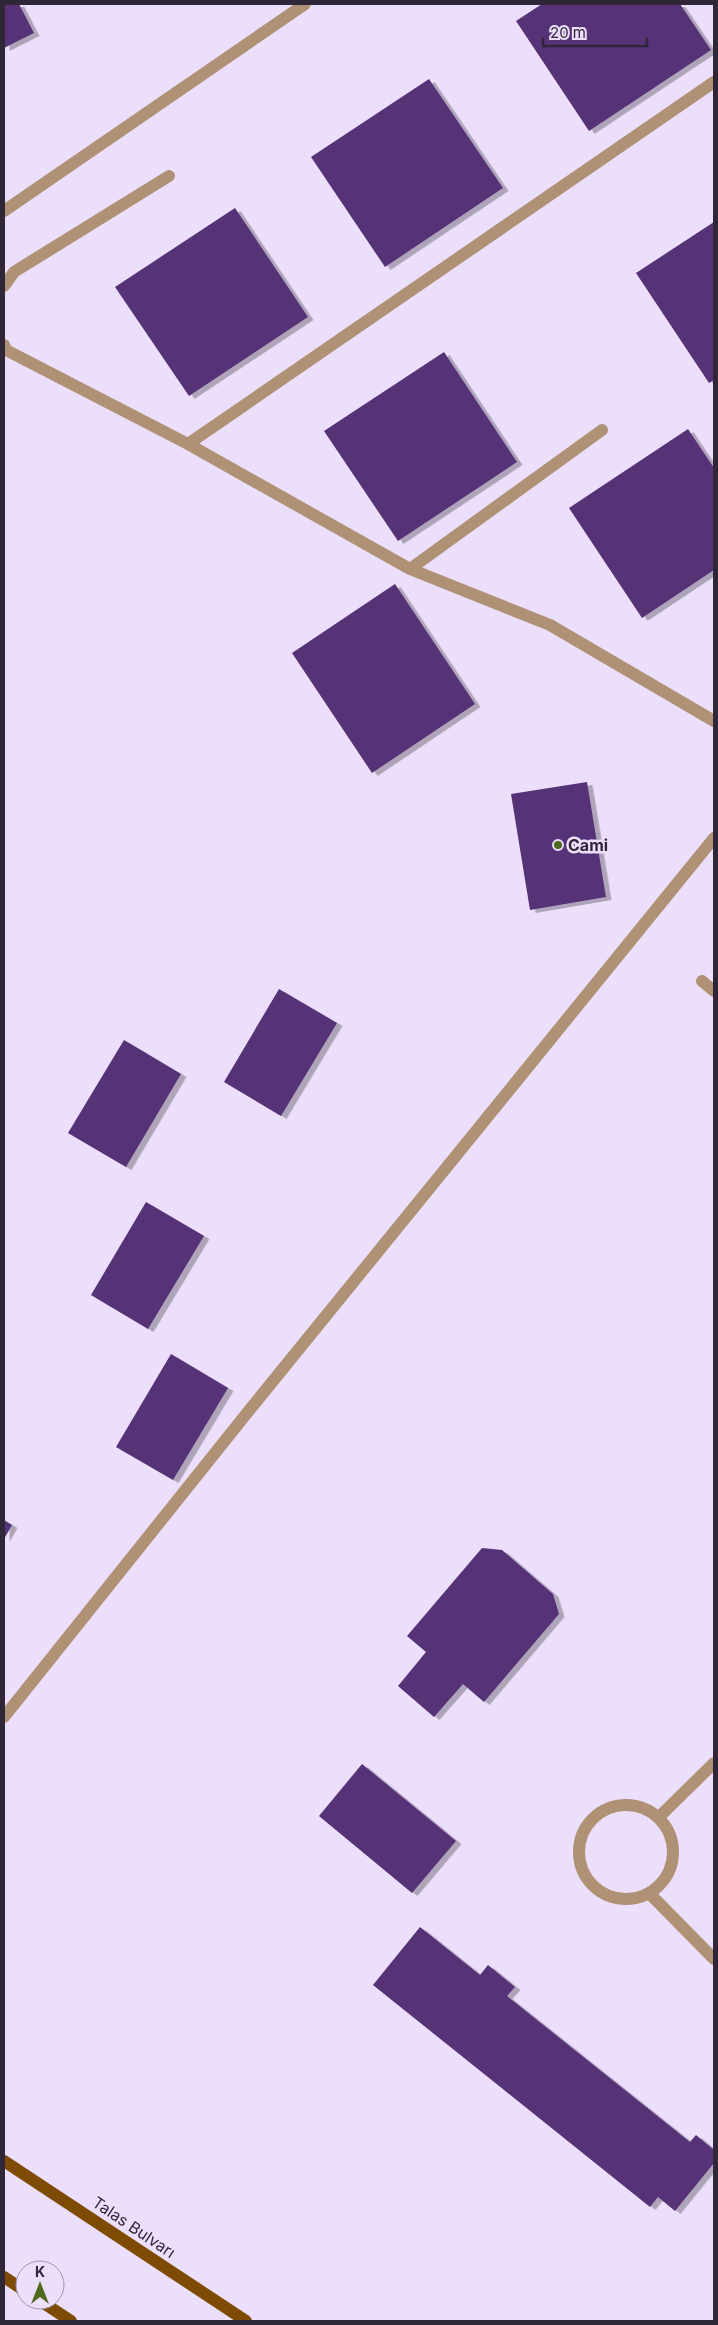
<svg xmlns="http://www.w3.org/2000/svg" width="718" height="2325" viewBox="0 0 718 2325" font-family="Inter,sans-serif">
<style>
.building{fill:#563076;filter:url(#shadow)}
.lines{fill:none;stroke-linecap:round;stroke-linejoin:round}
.street{stroke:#af9275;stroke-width:12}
.primary{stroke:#7d4b04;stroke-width:12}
.poi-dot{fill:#4e691b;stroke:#ecdffb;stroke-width:2}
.labels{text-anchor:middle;stroke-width:5;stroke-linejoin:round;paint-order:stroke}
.poi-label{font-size:16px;font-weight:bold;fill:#2f2638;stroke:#ecdffb;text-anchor:start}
.street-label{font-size:16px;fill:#2f2638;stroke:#ecdffb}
</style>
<defs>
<filter id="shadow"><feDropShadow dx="5.5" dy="3" stdDeviation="0" flood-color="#0004"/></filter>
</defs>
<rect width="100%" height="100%" fill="#ecdffb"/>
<path class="building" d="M4,4h15l15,29 -30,15z
M542,4h138l31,46 -122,81 -73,-110z
M429,79l74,109 -118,79 -74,-110z
M235,208l73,109 -119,79 -74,-109z
M714,222v158l-5,3 -73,-110z
M444,352l73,110 -119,79 -74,-110z
M688,429l26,39v102l-72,48 -73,-110z
M395,584l80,120 -103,69 -80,-120z
M587,782l19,115 -76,13 -19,-116z
M279,989l58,34 -56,93 -57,-34z
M124,1040l57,34 -55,93 -58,-34z
M146,1202l58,34 -56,93 -57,-34z
M171,1354l57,34 -55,92 -57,-33z
M4,1520l8,5 -8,14z
M482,1548l20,2 51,44 6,20 -75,88 -21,-18 -29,33 -36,-31 28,-34 -19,-16z
M362,1764l94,77 -44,52 -93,-77z
M420,1927l60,48 8,-10 27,22 -8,9 183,146 6,-7 18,15v13l-39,48 -17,-14 -8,10 -277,-222z"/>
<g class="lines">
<path class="street" d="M4,211l301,-207
M4,286l10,-14 155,-96
M4,345l2,5 182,94 222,125 140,56 164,96
M188,444l526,-362
M410,569l192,-139
M702,981l12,10
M4,1717l243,-304 467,-575
M579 1852a47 47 0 1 1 94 0a47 47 0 1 1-94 0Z
M659,1817l55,-54
M650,1894l64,65"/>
<path class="primary" d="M4,2161l242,160
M4,2277l21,14
M39,2300l32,21"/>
</g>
<circle class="poi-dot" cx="558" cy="845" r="5"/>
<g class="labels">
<g class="poi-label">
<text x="568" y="851">Cami</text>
</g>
<g class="street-label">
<text transform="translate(134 2227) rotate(34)" y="6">Talas Bulvarı</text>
</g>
</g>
<rect width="718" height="2325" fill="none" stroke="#2f2638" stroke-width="10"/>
<g transform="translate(40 2285)"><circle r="24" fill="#ecdffb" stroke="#a095ad"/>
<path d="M0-4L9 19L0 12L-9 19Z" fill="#4e691b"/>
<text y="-8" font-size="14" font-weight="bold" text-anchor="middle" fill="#2f2638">K</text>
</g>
<path d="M543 38v8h104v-8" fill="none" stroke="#2f2638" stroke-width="2.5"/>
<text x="550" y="38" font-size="15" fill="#2f2638" stroke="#ecdffb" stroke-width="4" paint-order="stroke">20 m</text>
</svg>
